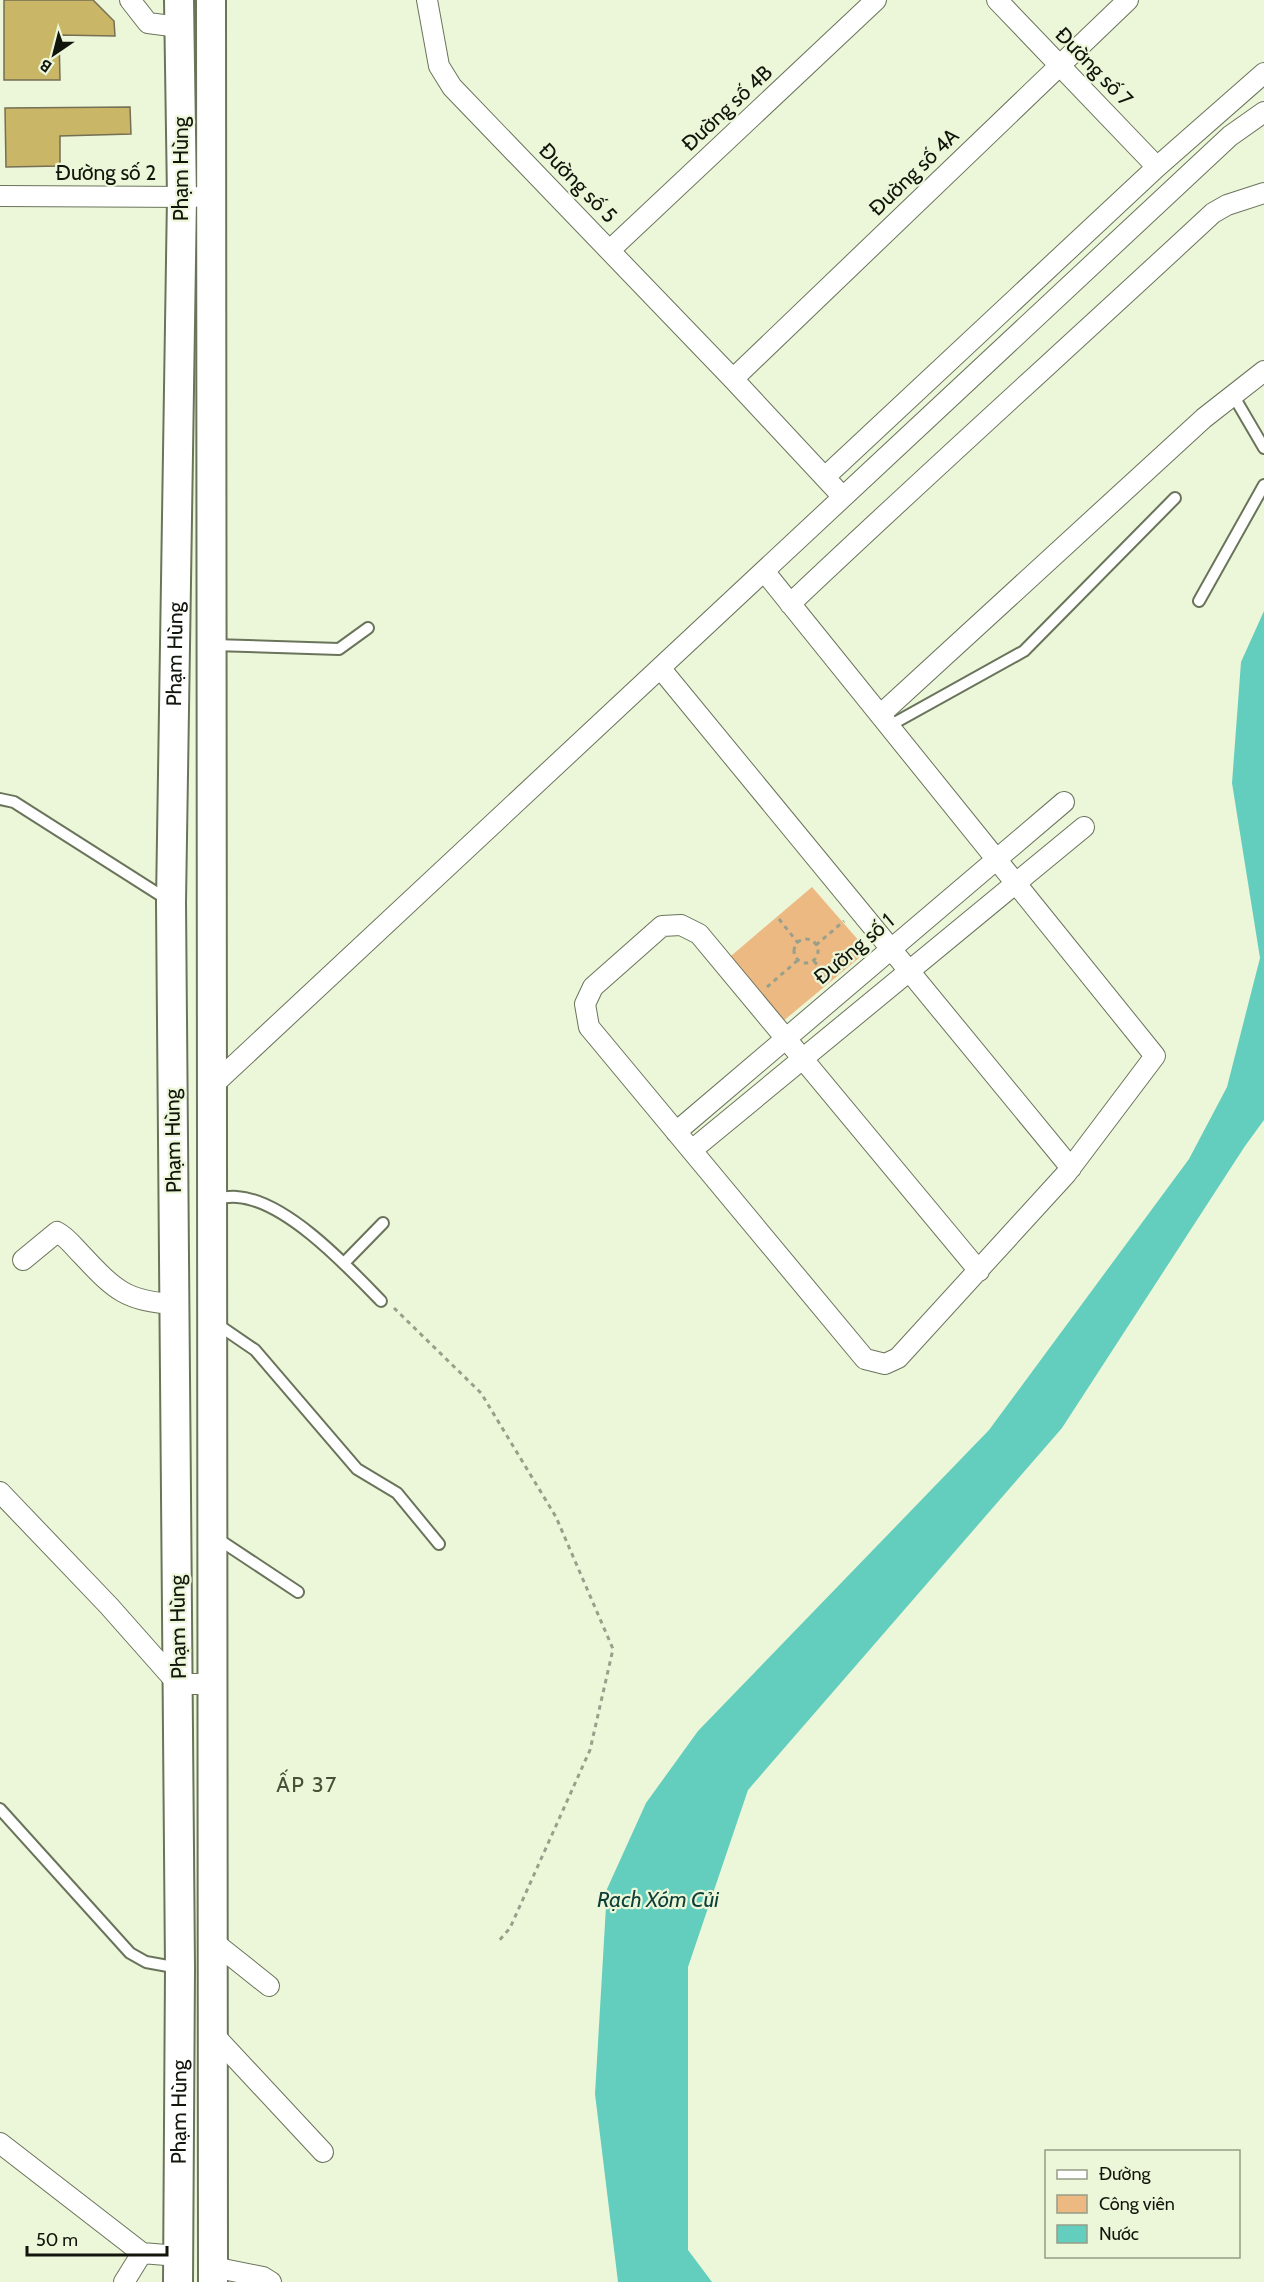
<svg xmlns="http://www.w3.org/2000/svg" width="1264" height="2282" viewBox="0 0 1264 2282" font-family="Cabin,sans-serif">
<style>
.green{fill:#edb983}
.water{fill:#63cebd}
.building{fill:#c9b667;stroke:#756f54;stroke-width:1.5}
.lines{fill:none;stroke-linecap:round;stroke-linejoin:round}
.service-casing{stroke:#6a745b;stroke-width:14}
.minor-casing{stroke:#6a745b;stroke-width:22}
.secondary-casing{stroke:#6a745b;stroke-width:32}
.path{stroke:#98a08b;stroke-width:3;stroke-dasharray:4.5 4.5;stroke-linecap:butt}
.service{stroke:#fff;stroke-width:10}
.minor{stroke:#fff;stroke-width:20}
.secondary{stroke:#fff;stroke-width:28}
.labels{text-anchor:middle;stroke-width:4.5;stroke-linejoin:round;paint-order:stroke}
.street-label{font-size:21px;fill:#12150b;stroke:#ecf7da}
.neighbourhood-label{font-size:22px;letter-spacing:1.5px;fill:#475138;stroke:#ecf7da}
.water-label{font-size:22px;font-style:italic;fill:#0d3f38;stroke:#ecf7da}
</style>
<rect width="100%" height="100%" fill="#ecf7da"/>
<path class="green" d="M812,887l48,55 -1,16 -77,64 -64,-55z"/>
<path class="water" d="M1264,611v509l-19,26 -183,282 -314,362 -60,177v283l24,32h-94l-23,-188 12,-205 39,-86 52,-72 291,-301 200,-271 38,-72 33,-129 -28,-175 9,-121z"/>
<path class="building" d="M4,0h89l21,21 1,15 -56,-1 1,45h-56z
M130,107l1,27 -71,2v30l-54,1 -1,-59z"/>
<g class="lines">
<g class="service-casing">
<path id="service" d="M1233,395l31,53
M1199,601l65,-116
M213,645l126,4 29,-21
M889,726l135,-75 151,-153
M0,799l14,3 154,98
M214,1198c8,0 16,-2 23,-1 49,3 112,71 144,104
M344,1263l39,-40
M214,1322l41,28 102,119 40,24 42,51
M215,1537l83,55
M0,1809l130,144 16,9 33,6"/>
</g>
<g class="minor-casing">
<path id="minor" d="M130,0l18,23 31,4
M427,0l12,66 13,21 281,292 110,118
M997,0l160,167
M0,196l195,1
M610,250l266,-250
M733,379l395,-379
M825,477l332,-310 107,-94
M764,571l391,485 -89,118 -168,184 -13,6 -20,-5 -276,-332 -4,-23 8,-17 69,-61 19,-1 18,9 280,337
M790,604c139,-132 282,-260 423,-391l14,-8 37,-12
M661,669l410,499
M880,715l324,-297 60,-47
M211,1087l1019,-951 34,-24
M676,1132l388,-330
M692,1150l392,-323
M23,1260l34,-28c10,5 17,15 25,23 32,34 44,47 93,49
M0,1492l109,114 69,78h34
M215,1943l54,43
M214,2035l109,117
M0,2143l142,110
M213,2267l50,10 8,5
M124,2282l18,-29 36,3"/>
</g>
<g class="secondary-casing">
<g id="secondary">
<path d="M211,0l2,2282"/>
<path id="s1" d="M178,2282l2,-313 -9,-1067 11,-705 -3,-197"/>
</g>
</g>
<path class="path" d="M779,919l19,24
M794 951a12 12 0 1 1 24 0a12 12 0 1 1-24 0Z
M816,945l28,-24
M814,961l15,19
M767,987l31,-27
M394,1308l87,85 75,124 57,132 -23,101 -80,178 -13,15"/>
<use href="#service" class="service"/>
<use href="#minor" class="minor"/>
<use href="#secondary" class="secondary"/>
</g>
<g class="labels">
<g class="street-label">
<text transform="translate(1094 67) rotate(46)" y="7">Đường số 7</text>
<text transform="translate(727 108) rotate(-43)" y="7">Đường số 4B</text>
<text transform="translate(181 169) rotate(-90)" y="7">Phạm Hùng</text>
<text transform="translate(914 172) rotate(-44)" y="7">Đường số 4A</text>
<text x="106" y="180">Đường số 2</text>
<text transform="translate(578 183) rotate(46)" y="7">Đường số 5</text>
<text dy="7" stroke="none"><textPath href="#s1" startOffset="1628">Phạm Hùng</textPath></text>
<text transform="translate(854 949) rotate(-40)" y="7">Đường số 1</text>
<text transform="translate(173 1141) rotate(-91)" y="7">Phạm Hùng</text>
<text transform="translate(178 1627) rotate(-91)" y="7">Phạm Hùng</text>
<text dy="7" stroke="none"><textPath href="#s1" startOffset="170">Phạm Hùng</textPath></text>
</g>
<g class="neighbourhood-label">
<text x="307" y="1792">ẤP 37</text>
</g>
<g class="water-label">
<text x="658" y="1907">Rạch Xóm Củi</text>
</g>
</g>
<rect x="1045" y="2150" width="195" height="108" fill="#ecf7da" stroke="#959d87" stroke-width="1.5"/>
<rect x="1057" y="2170" width="30" height="9" fill="#ffffff" stroke="#959d87" stroke-width="1.5"/>
<text x="1099" y="2180" font-size="18" fill="#12150b">Đường</text>
<rect x="1057" y="2195" width="30" height="18" fill="#edb983" stroke="#959d87" stroke-width="1.5"/>
<text x="1099" y="2210" font-size="18" fill="#12150b">Công viên</text>
<rect x="1057" y="2225" width="30" height="18" fill="#63cebd" stroke="#959d87" stroke-width="1.5"/>
<text x="1099" y="2240" font-size="18" fill="#12150b">Nước</text>
<g transform="translate(54 54) rotate(215)" stroke="#ecf7da" stroke-width="4.5" paint-order="stroke">
<path d="M0-4.5L10 22L0 15L-10 22Z" fill="#12150b"/>
<text y="-9" font-size="16" font-weight="bold" text-anchor="middle" fill="#12150b">B</text>
</g>
<path d="M27 2246v9h140v-9" fill="none" stroke="#12150b" stroke-width="3"/>
<text x="36" y="2246" font-size="18" fill="#12150b" stroke="#ecf7da" stroke-width="4.5" paint-order="stroke">50 m</text>
</svg>
